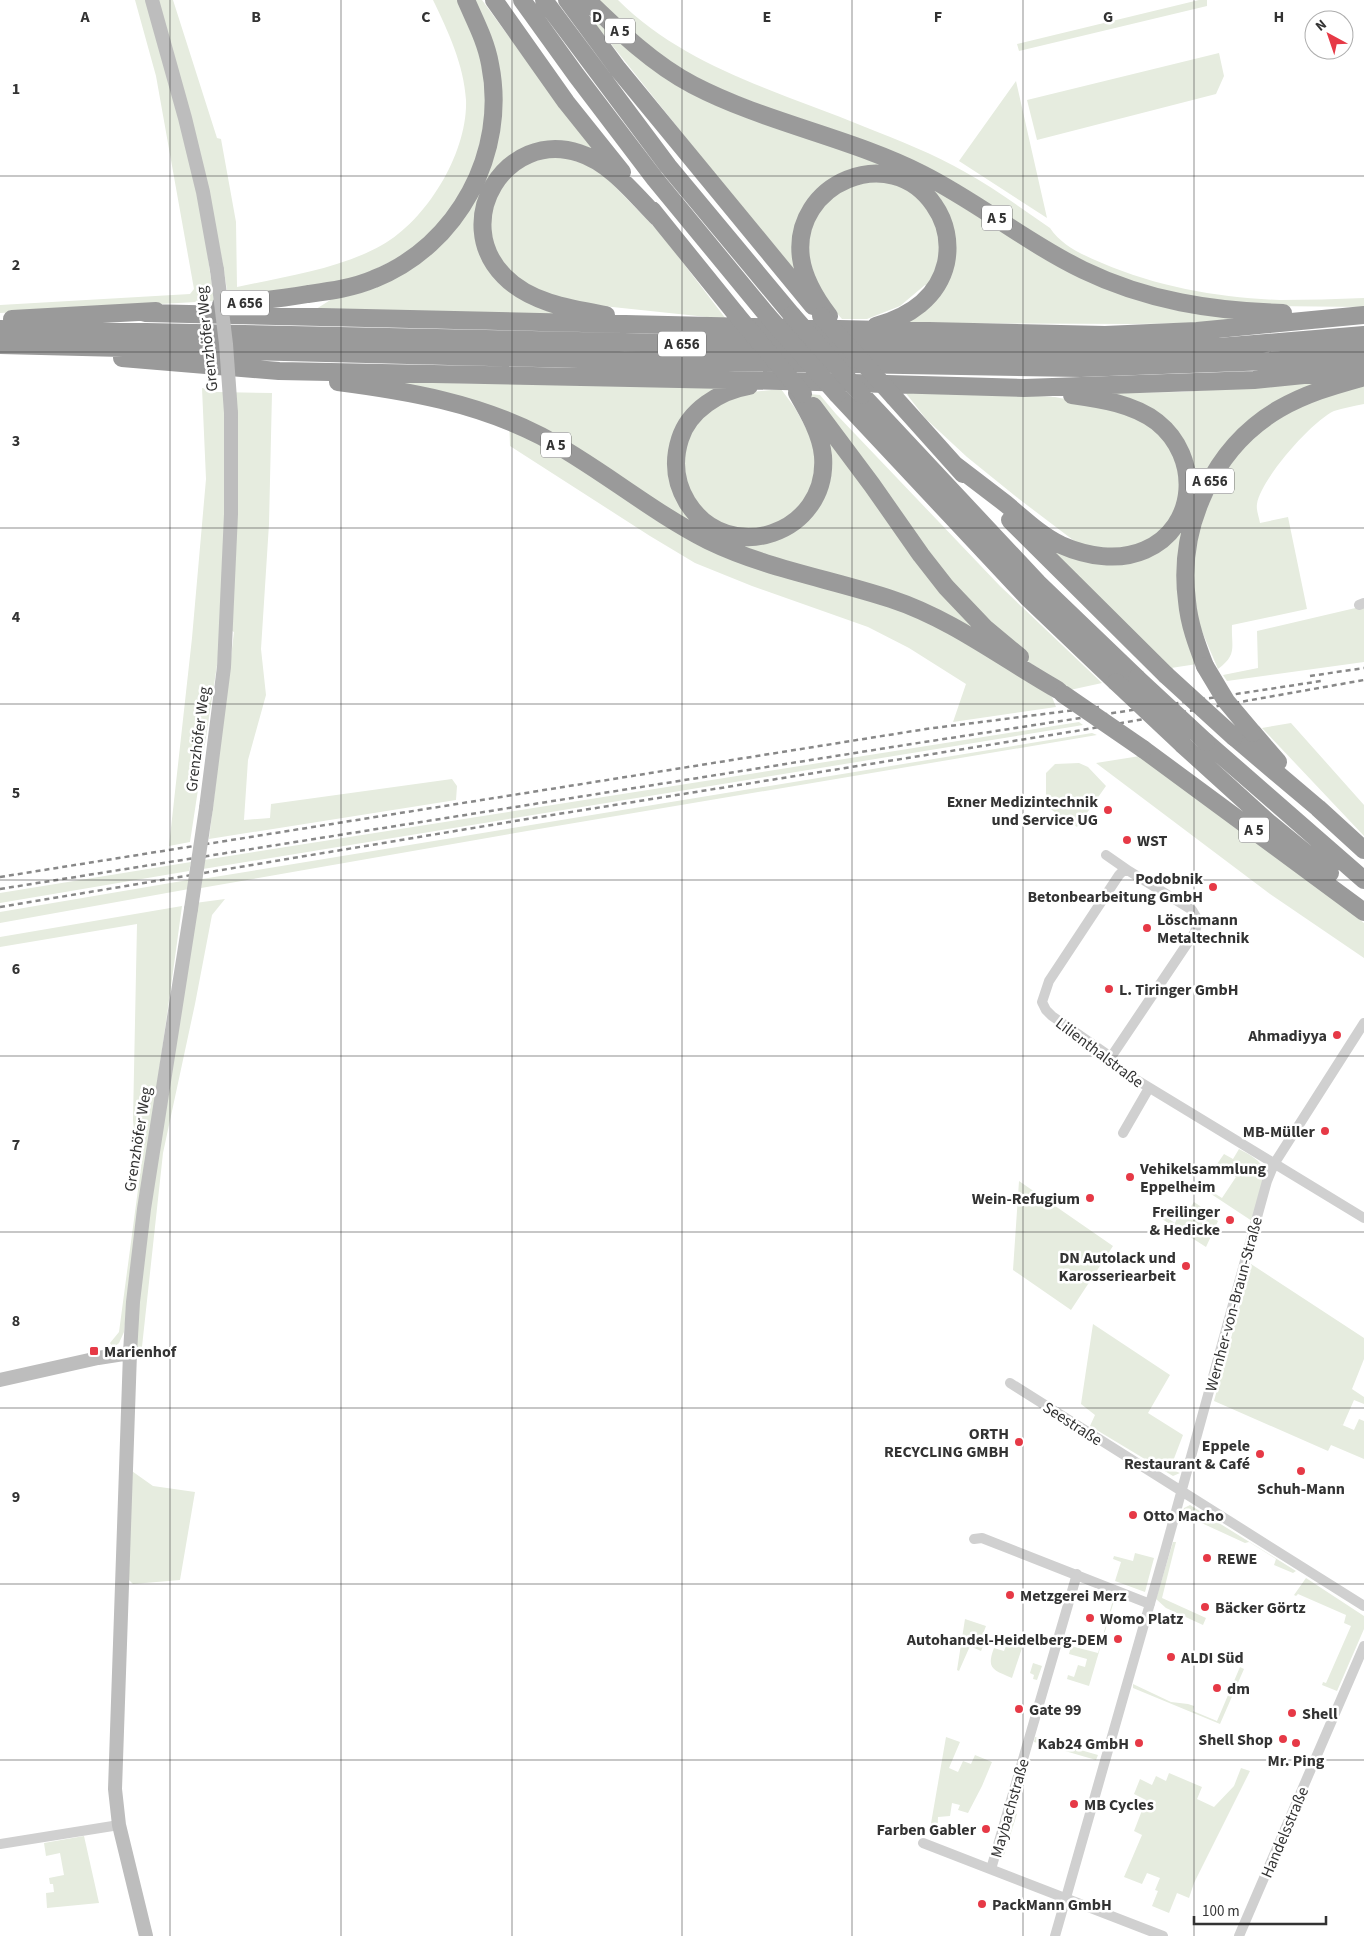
<svg xmlns="http://www.w3.org/2000/svg" width="1364" height="1936" viewBox="0 0 1364 1936" font-family="'Source Sans 3',sans-serif">
<style>
.green{fill:#e6ecdf}
.lines{fill:none;stroke-linecap:round;stroke-linejoin:round}
.street{stroke:#d0d0d0;stroke-width:10}
.secondary{stroke:#bdbdbd;stroke-width:14}
.highway{stroke:#9a9a9a;stroke-width:18}
.rail{stroke:#888;stroke-width:2.5;stroke-dasharray:5 4;stroke-linecap:butt}
.secondary-bridge{stroke:#bdbdbd;stroke-width:14}
.highway-bridge{stroke:#9a9a9a;stroke-width:18}
.grid{fill:none;stroke:#333;stroke-width:1;stroke-opacity:0.55}
.poi-dot{fill:#e63946;stroke:#fff;stroke-width:2}
.labels{text-anchor:middle;stroke-width:5;stroke-linejoin:round;paint-order:stroke}
.shield{fill:#fff;stroke:#707070;stroke-width:1}
.shield-label{font-size:15px;font-weight:bold;fill:#333}
.street-label{font-size:16px;fill:#333;stroke:#fff}
.poi-label{font-size:16px;font-weight:bold;fill:#333;stroke:#fff;text-anchor:start}
.grid-label{font-size:16px;text-anchor:middle;font-weight:bold;fill:#333;stroke:#fff;stroke-width:5;stroke-linejoin:round;paint-order:stroke}
</style>
<rect width="100%" height="100%" fill="#fff"/>
<path class="green" d="M135,0h11l53,192 15,109 -214,12v-8l190,-11 4,-5 -38,-213z
M157,0h16l44,138 4,1 15,83 1,65c46,-10 103,-18 145,-42 45,-25 86,-93 84,-145 -2,-35 -18,-69 -33,-100h27l18,45 8,37 1,28 -11,53 -13,29 -33,44 -26,19 -47,23 -129,20c-4,-33 -12,-65 -18,-98 -15,-68 -32,-134 -53,-200z
M473,0h9l44,60 74,95 -18,6 15,7 64,66 65,85 -142,-15 -5,13 -266,-6 22,-14 92,-41 68,-104z
M595,0h23c67,67 162,92 247,127 33,13 69,27 100,45 29,16 57,37 85,56 12,18 33,27 52,35 56,24 118,35 178,37 28,0 56,-1 84,-2v9l-100,-1 -83,-10 -65,-19 -317,-158c-49,-18 -100,-35 -143,-66 -22,-15 -41,-35 -61,-53z
M1199,0h8v6l-188,45 -2,-7z
M588,15l38,32 185,89 121,50 75,48 227,85 -34,4 -67,1 -234,-1 39,-30 -13,-8 -25,21 -33,13h-25l-45,-51 -4,2 -28,-33z
M1219,53l5,23 -8,18 -179,46 -10,-40z
M1016,81l31,137 -88,-57z
M1320,381l-77,48 -60,107 14,128 -26,4 -133,-130 64,24 -83,-63 -52,-42 -41,-38 -21,-27 77,1 73,4 51,10 -4,-14 79,-1z
M378,382l348,5 -14,21 29,-15 40,-4 14,19 18,33 13,-5 152,196 7,19 67,46 4,10 -103,15 13,-38 -57,-36 -41,-21 -116,-41 -57,-23 -45,-27 -140,-90 -1,-32z
M1364,385v19c-10,2 -21,4 -30,7 -22,10 -74,69 -77,93 -1,6 2,13 3,19l28,-6 19,92 -75,16c-1,22 6,29 -14,44l-23,-54 -3,-36 3,-37 7,-27 30,-54 19,-23 20,-15 35,-20z
M202,388l15,4 55,1 -3,131 -8,125 5,46 -18,65 -4,60 26,-2 1,-14 181,-25 5,7 -1,14 -247,39 25,-207 -11,-6 -33,216 -21,4 23,-208 14,-159z
M809,394l11,1 16,19 164,172 102,97 -32,7 -50,-34 -44,-44 -121,-154z
M1364,606v56l-137,19 -4,-6 35,-7 -1,-37z
M1079,722l4,3 -880,144 1,-9z
M1291,723l73,82v31l-102,-108z
M1092,733l5,2 -570,96 -326,57 1,-9z
M1140,756l158,115 66,52v35l-94,-64 -174,-131z
M1079,763l9,4 18,19 -29,41 -31,-21v-33l9,-9z
M191,862l-2,9 -189,32v-10z
M188,880l1,9 -189,34v-11z
M225,899l-13,16 -17,89 -32,149 -22,203 -8,1 10,-113 52,-341z
M182,906c-19,142 -41,284 -58,426l-5,11 -6,5 -3,-5 9,-11 24,-180h-7l-3,-32 4,-196 -137,23v-10z
M1239,1149c11,6 21,10 26,23l-13,49 -47,-31 1,-2 16,10 14,-21 -19,-13 7,-10 9,5z
M1019,1181l94,65 -42,64 -58,-40z
M1194,1202l9,6 -1,2 16,11 -12,26 -44,-28 -1,-5 14,9 5,-12 6,3z
M1251,1264l113,74v21l-12,30 12,8v7l-10,-4 -11,25 -3,-1 14,6 5,-11 5,2v38l-33,-14 -3,6 -114,-50z
M1093,1324l77,51 -22,38 35,22 -13,34 10,4 -7,3 -83,-50 5,-11 -14,-11z
M129,1469l24,17 42,6 -15,88 -47,4 -7,-7z
M1190,1505l106,66 -3,2 -19,-8 2,-6 -27,-17 -4,1 -63,-29 2,-6z
M1173,1542h3l-14,56 44,20 -3,7 -37,-17 -10,-9z
M1135,1553l19,5 -9,34 -30,-11 6,-19 -8,-3 1,-3 19,5z
M1306,1578l58,38v13l-27,62 -15,-6 1,-3 3,1 25,-57 -7,-3 2,-8 -48,-21 -2,2 -2,-1z
M1115,1593l1,1 -27,92 -22,-7 1,-4 6,2 4,-12 7,2 2,-8 -18,-5 2,-8 27,7z
M965,1619l21,7 -6,16 4,2 -3,7 -11,-5 -11,25 -2,-1z
M1008,1641l15,4 -11,33c-19,-8 -26,-9 -18,-30l10,3z
M1033,1663l9,3 -5,14 -4,-1 1,-4 -4,-2z
M1240,1667l4,2 -24,55 -87,-36v-4l38,18 17,2 6,2 -1,5 24,10z
M946,1737l14,5 -11,26 9,4 5,-11 8,3 4,-9 17,7 -10,24 -14,27 -10,-3 2,-5 -8,-2 -2,13 -12,1 -1,20 -8,-2z
M1035,1737l63,18 -2,5 -62,-18z
M1241,1768l9,3 -56,112 -5,15 -12,-5 -8,20 -17,-7 6,-15 -3,-1 5,-12 -13,-5 -5,11 -18,-7 18,-42 -8,-4 12,-31 -12,-6 6,-15 12,6 4,-9 10,5 3,-8 33,14 -5,12 17,8 20,-21z
M1014,1813l3,1 -14,44 -2,-1z
M84,1836l15,67 -52,5 -1,-15 8,-1 -1,-8h-3l-1,-6 15,-3 -4,-22 -14,3 -2,-13z"/>
<g class="lines">
<path class="street" d="M1359,605l5,-2
M1106,855l23,16
M1111,1057l84,-125 3,-12 -6,-10 -63,-39h-6l-4,4 -70,106 -7,21 4,8 6,6 59,41 6,11 247,150
M1123,1133l26,-45
M1010,1383l354,223
M974,1539l8,-1 168,66
M923,1843l240,93
M0,1844l119,-19
M991,1869l86,-295
M1055,1936l110,-385 102,-370 7,-17 90,-141
M1239,1936l125,-290"/>
<path class="secondary" d="M152,0l33,118 18,74 14,78
M206,808l18,-141 7,-153v-101
M0,1380l98,-22 32,-5
M146,1936l-27,-111 -4,-36 15,-436 3,-51 11,-93 47,-300"/>
<path class="highway" d="M494,0l72,102 56,70
M522,0l54,75 79,104 112,136
M544,0l124,166 124,149
M567,0l51,69 195,237
M587,0c33,32 66,64 106,85 73,38 156,52 229,89 56,28 105,69 161,96 64,31 130,41 200,43
M652,210l84,104
M221,305c29,-3 58,-6 87,-11 22,-3 45,-6 66,-15 84,-33 134,-127 116,-215 -4,-23 -15,-43 -24,-64
M145,313l960,22 92,-4 167,-16
M606,315c-35,-6 -76,-12 -102,-39 -54,-55 2,-147 75,-123 32,10 56,42 79,65
M829,316c-13,-17 -25,-36 -28,-58 -10,-75 90,-117 133,-53 12,17 16,38 12,58 -8,35 -38,54 -70,63
M12,319l144,-8
M0,329l1105,23 89,-3 170,-14
M0,345l618,15 463,8 189,-7 94,-9
M122,358l157,13 503,10 242,7 230,-8 110,-11
M338,382c70,9 139,21 203,54 58,31 109,75 168,105 58,28 122,38 182,58 61,20 112,60 167,91
M749,386c-29,5 -60,24 -69,53 -7,22 -5,43 7,63 41,66 142,32 136,-46 -2,-22 -15,-44 -26,-63
M837,394l191,204 88,84
M862,395l176,188 99,95
M894,397l69,77
M813,406l59,79 49,70 25,32 39,41 35,29
M955,465c17,13 34,26 51,39 17,14 34,31 55,41 25,11 57,17 84,5 53,-23 56,-93 12,-128 -23,-18 -56,-23 -85,-27
M1010,520l156,155
M1205,666c-8,-21 -16,-42 -18,-65 -10,-75 27,-154 92,-192 26,-15 53,-23 82,-31
M1253,733l25,29
M1234,737l84,71 46,42
M1206,742l158,138
M1183,745l85,77 62,51
M1143,749l221,163"/>
<path class="rail" d="M1310,676l54,-8
M0,877l926,-148 173,-22
M0,889l905,-144 416,-64
M0,907l521,-87 561,-90 282,-50"/>
<path class="secondary-bridge" d="M217,270l9,74 5,69
M191,909l15,-101"/>
<path class="highway-bridge" d="M736,314l67,80
M767,315l70,79
M792,315l70,80
M821,316l73,81
M1205,666l21,35 27,32
M1166,675l68,62
M1137,678l69,64
M1116,682l67,63
M1063,694l80,55"/>
</g>
<path class="grid" d="M170,0v1936M341,0v1936M512,0v1936M682,0v1936M852,0v1936M1023,0v1936M1194,0v1936M0,176h1364M0,352h1364M0,528h1364M0,704h1364M0,880h1364M0,1056h1364M0,1232h1364M0,1408h1364M0,1584h1364M0,1760h1364"/>
<g class="poi-dot">
<circle cx="1108" cy="810" r="5"/>
<circle cx="1127" cy="840" r="5"/>
<circle cx="1213" cy="887" r="5"/>
<circle cx="1147" cy="928" r="5"/>
<circle cx="1109" cy="989" r="5"/>
<circle cx="1337" cy="1035" r="5"/>
<circle cx="1325" cy="1131" r="5"/>
<circle cx="1130" cy="1177" r="5"/>
<circle cx="1090" cy="1198" r="5"/>
<circle cx="1230" cy="1220" r="5"/>
<circle cx="1186" cy="1266" r="5"/>
<rect x="89" y="1346" width="10" height="10" rx="2.5"/>
<circle cx="1019" cy="1442" r="5"/>
<circle cx="1260" cy="1454" r="5"/>
<circle cx="1301" cy="1471" r="5"/>
<circle cx="1133" cy="1515" r="5"/>
<circle cx="1207" cy="1558" r="5"/>
<circle cx="1010" cy="1595" r="5"/>
<circle cx="1205" cy="1607" r="5"/>
<circle cx="1090" cy="1618" r="5"/>
<circle cx="1118" cy="1639" r="5"/>
<circle cx="1171" cy="1657" r="5"/>
<circle cx="1217" cy="1688" r="5"/>
<circle cx="1019" cy="1709" r="5"/>
<circle cx="1292" cy="1713" r="5"/>
<circle cx="1283" cy="1739" r="5"/>
<circle cx="1139" cy="1743" r="5"/>
<circle cx="1296" cy="1743" r="5"/>
<circle cx="1074" cy="1804" r="5"/>
<circle cx="986" cy="1829" r="5"/>
<circle cx="982" cy="1904" r="5"/>
</g>
<g class="labels">
<g class="shield">
<rect x="605" y="18.5" width="30" height="25" rx="4"/>
<rect x="982" y="205.5" width="30" height="25" rx="4"/>
<rect x="221" y="290.5" width="48" height="25" rx="4"/>
<rect x="658" y="331.5" width="48" height="25" rx="4"/>
<rect x="541" y="432.5" width="30" height="25" rx="4"/>
<rect x="1186" y="468.5" width="48" height="25" rx="4"/>
<rect x="1239" y="817.5" width="30" height="25" rx="4"/>
</g>
<g class="shield-label">
<text x="620" y="36">A 5</text>
<text x="997" y="223">A 5</text>
<text x="245" y="308">A 656</text>
<text x="682" y="349">A 656</text>
<text x="556" y="450">A 5</text>
<text x="1210" y="486">A 656</text>
<text x="1254" y="835">A 5</text>
</g>
<g class="street-label">
<text transform="translate(206 339) rotate(-96)" y="6">Grenzhöfer Weg</text>
<text transform="translate(197 739) rotate(-83)" y="6">Grenzhöfer Weg</text>
<text transform="translate(1100 1052) rotate(37)" y="6">Lilienthalstraße</text>
<text transform="translate(137 1139) rotate(-81)" y="6">Grenzhöfer Weg</text>
<text transform="translate(1233 1304) rotate(-75)" y="6">Wernher-von-Braun-Straße</text>
<text transform="translate(1073 1423) rotate(33)" y="6">Seestraße</text>
<text transform="translate(1009 1808) rotate(-74)" y="6">Maybachstraße</text>
<text transform="translate(1284 1832) rotate(-67)" y="6">Handelsstraße</text>
</g>
<g class="poi-label">
<text x="1098" y="807" text-anchor="end">Exner Medizintechnik<tspan x="1098" dy="18">und Service UG</tspan></text>
<text x="1137" y="846">WST</text>
<text x="1203" y="884" text-anchor="end">Podobnik<tspan x="1203" dy="18">Betonbearbeitung GmbH</tspan></text>
<text x="1157" y="925">Löschmann<tspan x="1157" dy="18">Metaltechnik</tspan></text>
<text x="1119" y="995">L. Tiringer GmbH</text>
<text x="1327" y="1041" text-anchor="end">Ahmadiyya</text>
<text x="1315" y="1137" text-anchor="end">MB-Müller</text>
<text x="1140" y="1174">Vehikelsammlung<tspan x="1140" dy="18">Eppelheim</tspan></text>
<text x="1080" y="1204" text-anchor="end">Wein-Refugium</text>
<text x="1220" y="1217" text-anchor="end">Freilinger<tspan x="1220" dy="18">&amp; Hedicke</tspan></text>
<text x="1176" y="1263" text-anchor="end">DN Autolack und<tspan x="1176" dy="18">Karosseriearbeit</tspan></text>
<text x="104" y="1357">Marienhof</text>
<text x="1009" y="1439" text-anchor="end">ORTH<tspan x="1009" dy="18">RECYCLING GMBH</tspan></text>
<text x="1250" y="1451" text-anchor="end">Eppele<tspan x="1250" dy="18">Restaurant &amp; Café</tspan></text>
<text x="1301" y="1494" text-anchor="middle">Schuh-Mann</text>
<text x="1143" y="1521">Otto Macho</text>
<text x="1217" y="1564">REWE</text>
<text x="1020" y="1601">Metzgerei Merz</text>
<text x="1215" y="1613">Bäcker Görtz</text>
<text x="1100" y="1624">Womo Platz</text>
<text x="1108" y="1645" text-anchor="end">Autohandel-Heidelberg-DEM</text>
<text x="1181" y="1663">ALDI Süd</text>
<text x="1227" y="1694">dm</text>
<text x="1029" y="1715">Gate 99</text>
<text x="1302" y="1719">Shell</text>
<text x="1273" y="1745" text-anchor="end">Shell Shop</text>
<text x="1129" y="1749" text-anchor="end">Kab24 GmbH</text>
<text x="1296" y="1766" text-anchor="middle">Mr. Ping</text>
<text x="1084" y="1810">MB Cycles</text>
<text x="976" y="1835" text-anchor="end">Farben Gabler</text>
<text x="992" y="1910">PackMann GmbH</text>
</g>
</g>
<g class="grid-label">
<text x="85" y="22">A</text>
<text x="256" y="22">B</text>
<text x="426" y="22">C</text>
<text x="597" y="22">D</text>
<text x="767" y="22">E</text>
<text x="938" y="22">F</text>
<text x="1108" y="22">G</text>
<text x="1279" y="22">H</text>
<text x="16" y="94">1</text>
<text x="16" y="270">2</text>
<text x="16" y="446">3</text>
<text x="16" y="622">4</text>
<text x="16" y="798">5</text>
<text x="16" y="974">6</text>
<text x="16" y="1150">7</text>
<text x="16" y="1326">8</text>
<text x="16" y="1502">9</text>
</g>
<g transform="translate(1329 35) rotate(320)"><circle r="24" fill="#ffffff" stroke="#adadad"/>
<path d="M0-4L9 19L0 12L-9 19Z" fill="#e63946"/>
<text y="-8" font-size="14" font-weight="bold" text-anchor="middle" fill="#333333">N</text>
</g>
<path d="M1194 1916v8h132v-8" fill="none" stroke="#333333" stroke-width="2.5"/>
<text x="1202" y="1916" font-size="15" fill="#333333" stroke="#ffffff" stroke-width="4" paint-order="stroke">100 m</text>
</svg>
